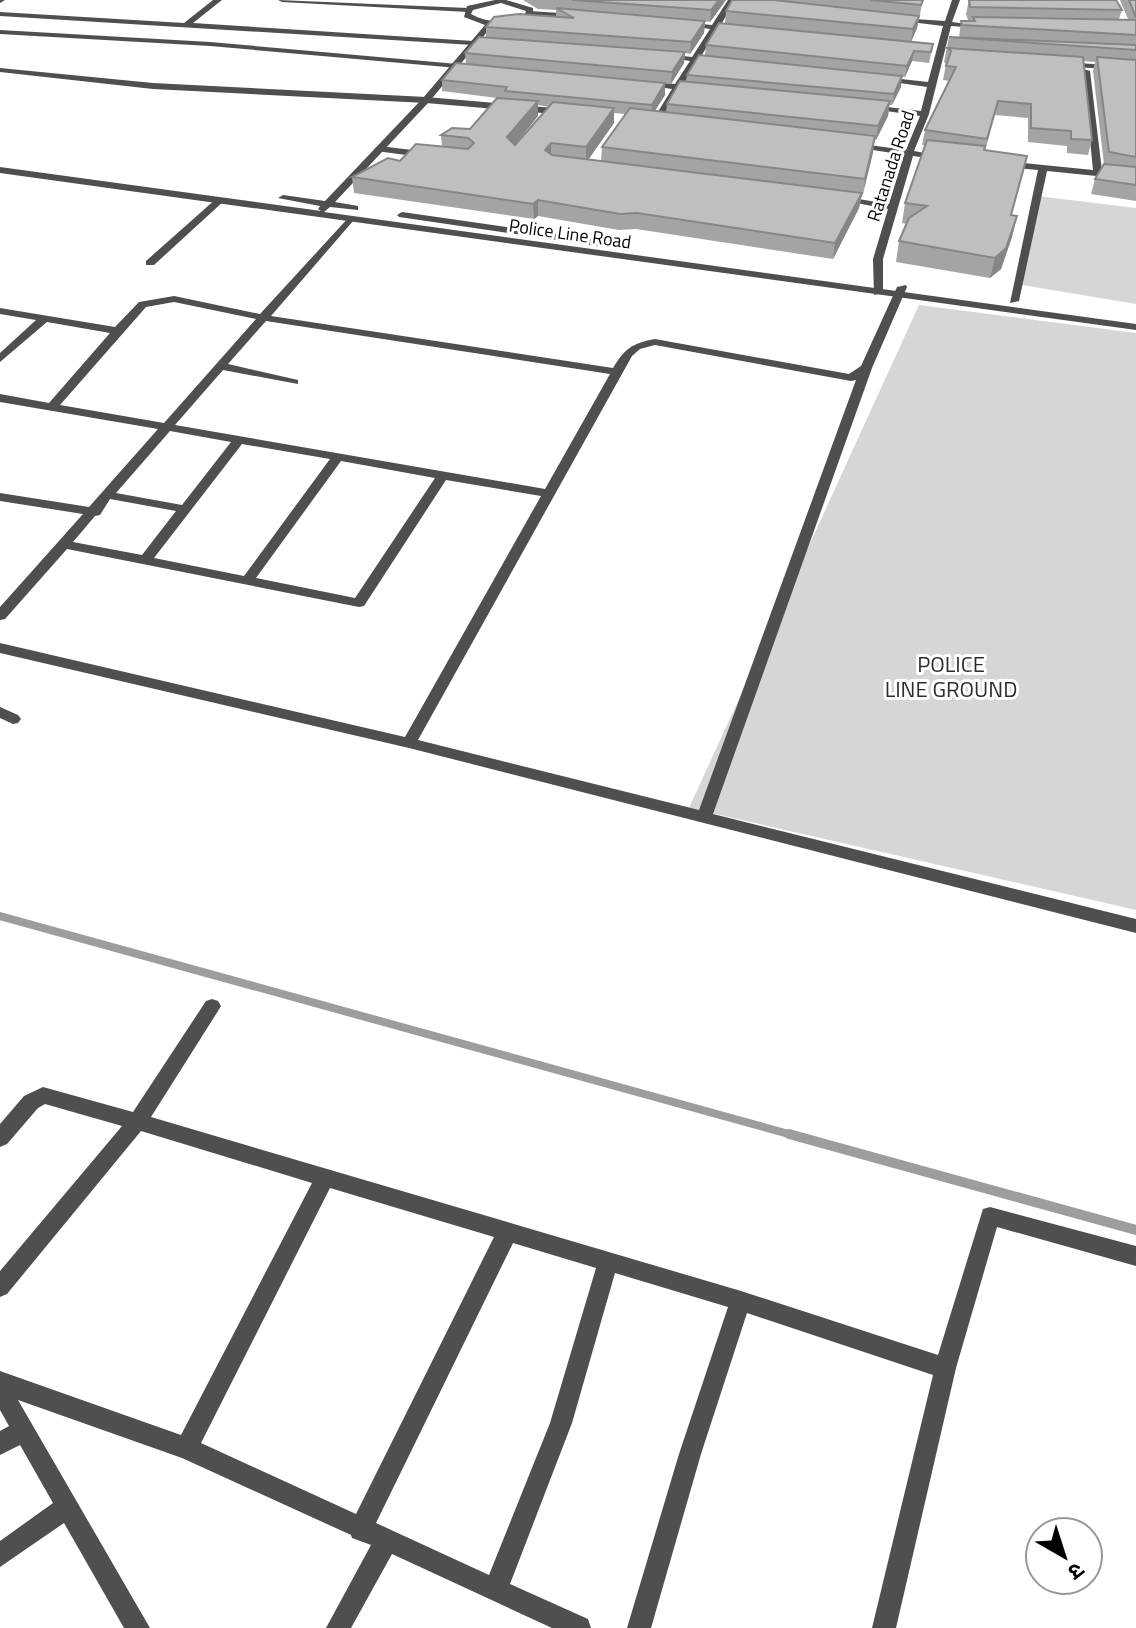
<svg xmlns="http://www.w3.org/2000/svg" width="1136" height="1628" viewBox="0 0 1136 1628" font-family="'Titillium Web','Noto Sans Devanagari',sans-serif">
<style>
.green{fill:#d6d6d6}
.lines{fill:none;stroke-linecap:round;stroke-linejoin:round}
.stream-far1{stroke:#9d9d9d;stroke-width:8}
.stream{stroke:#9d9d9d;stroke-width:10}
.minor{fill:#4f4f4f;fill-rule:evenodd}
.tertiary{fill:#4f4f4f;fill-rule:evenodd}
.wall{fill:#a4a4a4;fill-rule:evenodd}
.shaded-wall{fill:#868686}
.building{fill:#bfbfbf;stroke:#868686;stroke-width:2}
.labels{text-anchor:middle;stroke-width:6;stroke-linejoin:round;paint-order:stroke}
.far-street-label{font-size:18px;fill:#000;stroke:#fff}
.park-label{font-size:22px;fill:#2d2d2d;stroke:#fff}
</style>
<rect width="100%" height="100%" fill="#fff"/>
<path class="green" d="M1037,196l99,12v96l-114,-19z
M919,305l217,28v577l-447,-102z"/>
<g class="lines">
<path class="stream-far1" d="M0,916l796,220"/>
<path class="stream" d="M789,1134l347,96"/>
<path class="minor" d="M0,0h5l-5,3z
M213,0h9l-29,23 296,19 4,2 -4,2 -489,-30v-4l184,11z
M278,0l190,8 4,2 -4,2 -186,-10z
M728,0h8l-16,26 19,4 -4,2 -18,-2 -17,28 21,4 -4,2 -20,-2 -14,23 16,2v4l-19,-1 -22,35h-6l-1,-2 21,-34 -33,-5 4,-3 32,3 15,-23 -30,-5 4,-2 28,3 18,-28 -32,-5 4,-2 30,3z
M952,0h8l-8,22 32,4 -4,2 -29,-2 -22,88 -15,37 33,6 -5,3 -29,-4 -30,103v34l-9,2 -1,-36 15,-50 -53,-10 5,-3 49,8 15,-49 -55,-9 5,-3 52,7 14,-34 -54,-8 4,-3 51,6 6,-24 -48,-7 4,-3 45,5 15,-56 -48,-6 4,-2 46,3z
M529,11l46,3 4,2 -4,2 -49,-3z
M0,30l210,12 259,23 4,2 -4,2 -259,-23 -210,-12z
M1064,62l72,5v4l-75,-5z
M0,68l153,15 273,14 139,12 4,3 -4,3 -139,-12 -273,-14 -153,-17z
M1083,69l7,2 12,100 34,3v6l-89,-9 -28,130 -9,2 28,-133 -33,-3 -5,-3 5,-3 88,9z
M379,146l50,6 5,3 -5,3 -53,-7 -2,-2z
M217,198l8,2 -71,65h-8v-4z
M350,216l5,3 -2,2 -82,95 342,52c12,-20 20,-25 42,-29l194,35 12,-8 36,-79 9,-2 1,2 -35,81 -159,446 423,105v14l-727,-185 -409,-95v-10l405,94 136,-241 -95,-16 -82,126 -5,1 -292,-58 -62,70 -5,1v-13l83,-93 -83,-13v-8l89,14 69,-78 -158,-27v-8l49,9 61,-70 -63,-11 -47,40v-9l36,-33 -36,-6v-6l115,19 24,-25 35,-6 86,18zM174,302l82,17 -92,104 -104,-18 86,-98zM266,321l344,53 -65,115 -370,-64 48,-55 75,14v-4l-70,-16zM655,345l196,36 5,-1 -157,430 -281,-70 214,-384 8,-7zM170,431l61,11 -49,63 -66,-12zM242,444l88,15 -86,117 -90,-18zM341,461l94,17 -80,120 -99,-20zM110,499l66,12 -34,44 -69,-13 22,-26 5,-1z
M0,707l18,8 3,4 -3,4 -5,1 -13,-6z
M212,999l6,2 3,5 -3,5 -67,106 590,174 197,64 45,-146 7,-2 146,39v20l-139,-39 -41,141 -60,260h-24l61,-253 -186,-62 -46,141 -50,174h-24l52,-174 49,-147 -113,-34 -43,150 -62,161 78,35 3,9h-39l-160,-74 -41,74h-25l45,-83 -19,-7 -1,-3 -169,-77 -164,-58 132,228h-26l-60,-105 -64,44v-26l53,-38 -33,-58 -20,10v-24l9,-5 -9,-16v-39l181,64 131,-252 -171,-52 -134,163 -7,3v-26l122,-145 -77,-22 -7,4 -31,36 -7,3v-23l24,-28 19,-9 90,25 73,-111zM330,1188l164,49 -138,277 -155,-71zM513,1243l83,25 -46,155 -61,152 -113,-52z"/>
<path class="tertiary" d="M495,0h11l27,8v7l-16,8 -25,3 -63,76 -94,100 23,4v4l-28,-3 -6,5 812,112v6l-1136,-157v-6l321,44 -3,-2 2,-3 -42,-8 5,-3 42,6 98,-103 62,-73 -21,-8 3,-11zM501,3l25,8 -1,3c-17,9 -36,10 -54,0l2,-4z
M402,212l203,29 5,3 -5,3 -206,-30 -2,-2z"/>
</g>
<path class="wall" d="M523,0h203l-16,22 -5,-1 -1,12 -14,21 -5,-1 -1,10 -13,21 -45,-5 39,16 -10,15 11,2 1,-8 19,-22 1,-7 18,-20 1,-10 19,-22 1,-12 6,-11h191l-6,28 -6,14 22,2 -4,19 -17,-2 -7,16 -29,-4 25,14 -9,18h-3l-1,11 -12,24h-1l-16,68 -26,51 -197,-30 -17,1 -81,-14 -4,3 -180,-26 -2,-16 90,-31 -1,-11 29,-6 35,-30 -63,-8v-11l24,-16 -1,-11 21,-16v-10l70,-11v-6l-18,-1zM538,105l11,2 -34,38 23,-29zM614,113l11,1 -23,33 -1,14 -13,-2 26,-36z
M969,0l153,10 -3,9h9l-8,-19h16v201l-45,-7 4,-15 9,-15 -11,-93 2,-9 -12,-1 9,79 -4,15 -21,-2v-7l-39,-4v-24l-33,-3 -10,36 27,64 5,1 -5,21 -11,32 -11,9 -94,-16 3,-21 8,-17 -5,-1 3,-20 20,-58h-3l3,-15 24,-49 -6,-1 3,-16 -2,-2 5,-25 10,1 2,-17h11l-4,-1 -2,-6z"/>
<path class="shaded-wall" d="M719,0h7l-16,22 1,-12z
M919,16l-2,12 -6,14 2,-13z
M705,21l-1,12 -14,21 1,-12z
M914,51l-2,10 -7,16 2,-11z
M685,52l-1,11 -13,21 1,-12z
M902,76l-1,11 -9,18 2,-11z
M665,83v12l-14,22 1,-12z
M538,101v15l-30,36 -1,-15z
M890,101l-2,15 -12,24 2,-14z
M614,108v15l-28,40v-16z
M875,136l-2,17 -11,45 3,-19z
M551,143v15l-6,-8z
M862,193l-3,15 -26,51 2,-16z
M538,200v16l-4,3 -1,-15z
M1017,216l-5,21 -11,32 -11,9 5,-20z"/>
<path class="building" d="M572,0h147l-8,10z
M732,0h42l145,16 -6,13 -187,-18z
M871,0h52l-2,5z
M969,0h147l6,10 -152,-3z
M1129,0h7v18z
M556,8l149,13 -14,21 -205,-15 8,-10 25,-3 55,4z
M973,17l163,3v15l-174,-10 -1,-4h14z
M719,23l214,21 -2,8 -17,-1 -7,15 -201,-21z
M479,37l206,15 -13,20 -207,-19z
M949,37l187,8v5z
M947,48l136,9 9,83 -21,-1v-8l-40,-3v-24l-33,-3 -11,38 -62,-9 31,-63 -10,-1 5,-15z
M699,55l203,21 -8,18 -207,-19z
M1097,57l39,3v97l-27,-5z
M456,63l209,20 -13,22 -147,-14 2,-4 -65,-7z
M680,81l210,20 -12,25 -211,-22z
M497,98l41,3 -31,36 8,8 38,-43 61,6 -28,39 -35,-4 -6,7 7,5 310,38 -27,50 -198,-30 -17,1 -82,-14 -5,4 -181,-27 36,-19 12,3 16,-17 52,5 6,-6 -6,-5 -27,-3 11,-7 18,1z
M630,108l245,28 -10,43 -263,-32z
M927,140l58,6 -1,4 43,6 -16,59 6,1 -11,32 -11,10 -96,-17 10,-23 18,-12 -22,-3z
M1104,164l32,3v18l-41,-6z"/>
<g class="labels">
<g class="far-street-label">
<text transform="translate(891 166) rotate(-72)" y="6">Ratanada Road</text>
<text transform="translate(570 234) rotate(8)" y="6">Police Line Road</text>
</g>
<g class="park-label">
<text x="951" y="672">POLICE<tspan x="951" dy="25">LINE GROUND</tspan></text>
</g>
</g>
<g transform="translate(1064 1556) rotate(141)"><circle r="38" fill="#ffffff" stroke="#999999" stroke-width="2"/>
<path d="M0-6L14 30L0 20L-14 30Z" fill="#000000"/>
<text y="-12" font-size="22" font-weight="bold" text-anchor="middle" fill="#000000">उ</text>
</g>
</svg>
